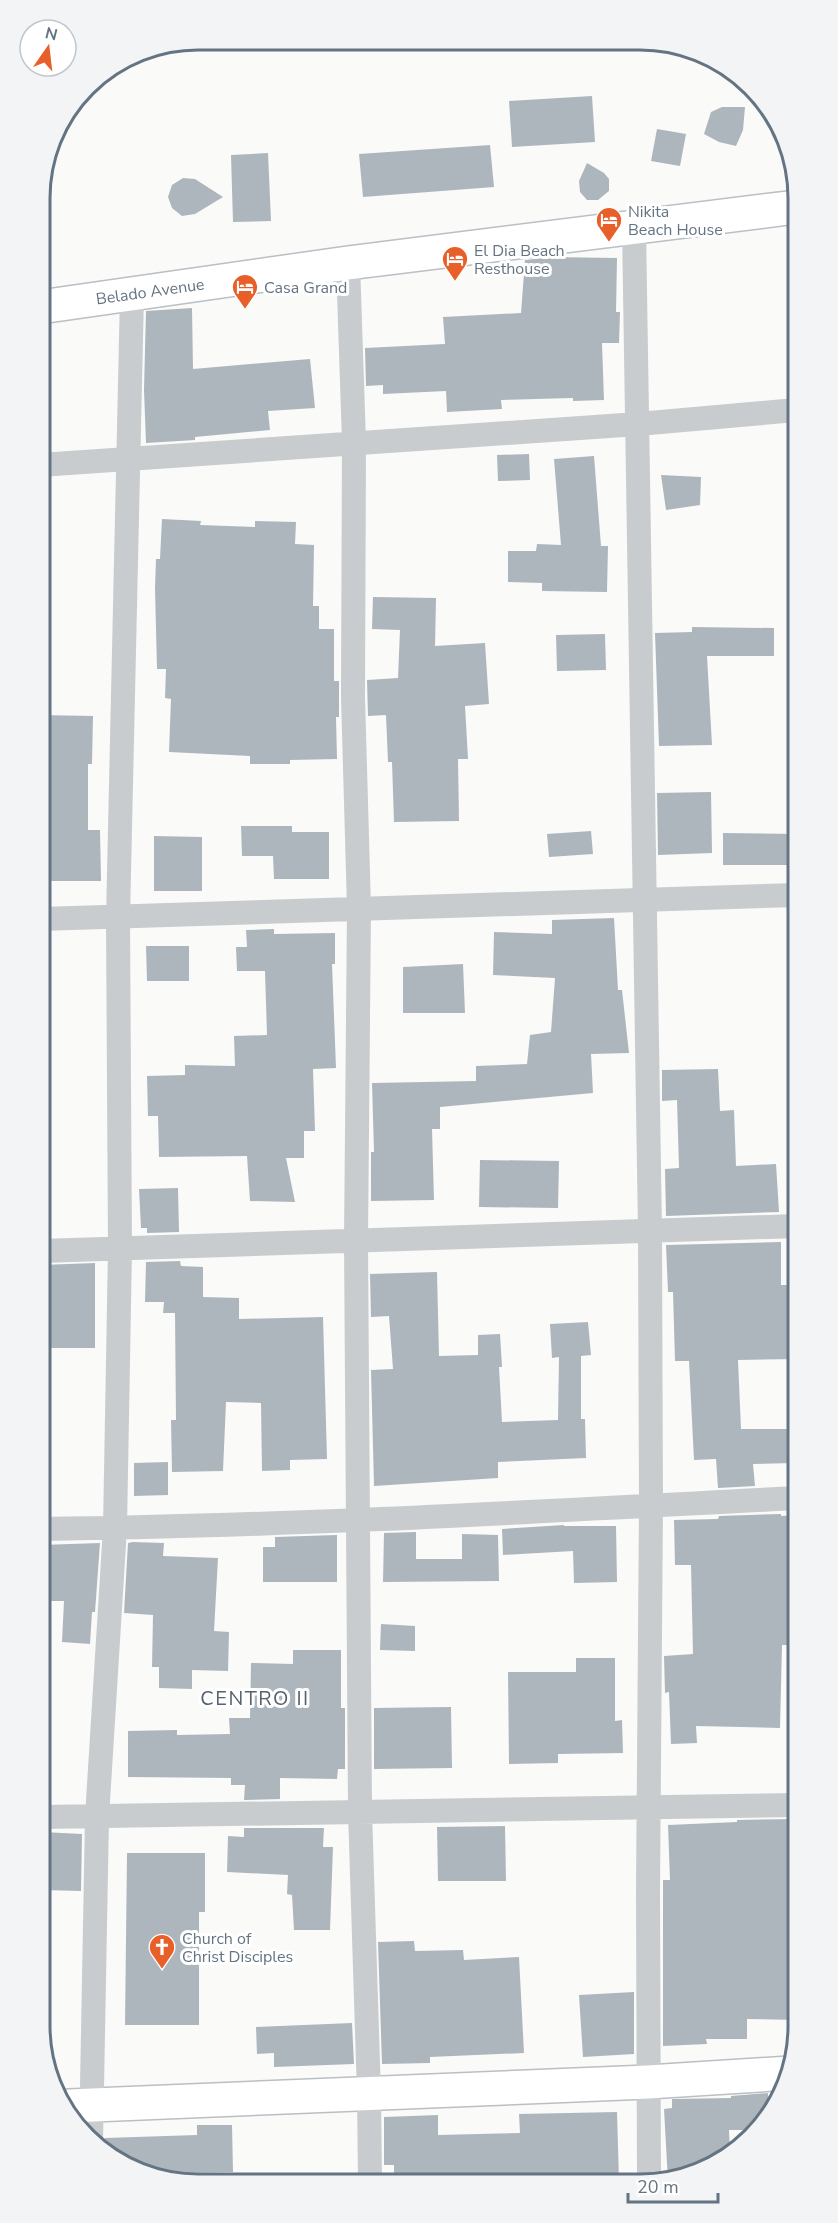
<svg xmlns="http://www.w3.org/2000/svg" width="838" height="2223" viewBox="0 0 838 2223" font-family="'Nunito Sans',sans-serif">
<style>
.building{fill:#aeb6bd}
.lines{fill:none;stroke-linecap:round;stroke-linejoin:round}
.secondary-casing{stroke:#babfc4;stroke-width:36}
.street{stroke:#c8cccf;stroke-width:24}
.secondary{stroke:#fff;stroke-width:33}
.labels{text-anchor:middle;stroke-width:6;stroke-linejoin:round;paint-order:stroke}
.poi-label{font-size:16px;fill:#647483;stroke:#fff;text-anchor:start}
.street-label{font-size:16px;fill:#647483;stroke:#fff}
.quarter-label{font-size:20px;letter-spacing:1.5px;fill:#56626e;stroke:#fff}
.rim{fill:none;stroke:#647483;stroke-width:3}
</style>
<rect width="100%" height="100%" fill="#fafaf8"/>
<path class="building" d="M592,96l3,46 -83,5 -3,-46z
M722,107h23l-2,23 -7,16 -17,-4 -15,-8 7,-22z
M657,129l29,5 -6,32 -29,-5z
M490,145l4,42 -131,10 -4,-43z
M268,153l3,68 -38,1 -2,-67z
M587,163l17,10 5,6v12l-11,9h-11l-7,-8 -1,-11z
M183,178l12,1 28,18 -28,17 -13,2 -10,-8 -4,-11 4,-12z
M551,257l66,1 -1,54h4l-1,31h-17l2,57 -31,1v-3l-72,2 1,9 -55,3 -1,-21 -63,3v-9l-17,1 -1,-38 80,-4 -2,-27 78,-4 4,-53z
M192,308l1,61 117,-10 5,49 -47,3 2,19 -75,7v3l-49,3 -2,-53 2,-79z
M529,454l1,26 -32,1 -1,-26z
M594,456l7,90h7l-1,46 -65,-1v-8l-34,-1v-31h28l1,-7 24,1 -7,-86z
M661,475l40,2 -1,28 -34,5z
M162,519l39,2 -1,4 55,2v-6l41,1 -1,22 19,1 -1,61h6v23h15v52h5v36h-3l1,42 -47,1v4h-40v-8l-81,-4 2,-53 -6,-1 1,-29h-9l-2,-81 1,-29h4z
M373,597l63,1 -1,48 50,-3 4,61 -24,2 3,53h-10l1,62 -65,1 -2,-60h-4l-2,-47 -18,1 -1,-36 31,-2 2,-48 -28,-1z
M692,627l82,1v28h-67l5,89 -53,1 -4,-113 37,-1z
M605,634l1,36 -49,1 -1,-36z
M40,715l53,1 -1,48h-4v66h12l1,51h-57v-50h-4z
M711,792l1,61 -54,2 -1,-62z
M241,826h51v6h37v47h-55l-1,-23h-31z
M591,831l2,23 -44,3 -2,-23z
M723,833l74,1v31h-74z
M154,836l48,1v54h-48z
M614,918l4,72h4l7,63 -38,1 2,39 -153,14v22h-8l2,71 -63,1v-49h3l-2,-69 104,-2v-15l51,-2 3,-29 21,-3 4,-54 -62,-3 1,-43 58,2v-14z
M274,929v5l61,-1v31h-3l4,104 -23,1 2,62h-11v27h-18l9,44 -45,-1 -3,-45 -88,1 -1,-41h-10l-1,-40 38,-1v-10l50,1 -1,-30 33,-1 -2,-64h-28l-1,-24h11l-1,-17z
M146,946h43v35h-42z
M463,964l2,49h-62v-46z
M718,1069l2,42 14,-1 2,56 40,-2 3,48 -113,4 -1,-47 14,-1 -2,-68 -15,1v-31z
M480,1160l79,1 -1,47 -79,-1z
M178,1188l1,44 -32,1v-5h-6l-2,-39z
M781,1242v43h8l-1,36h10v38l-60,1 3,69h53v34l-41,1 2,22 -37,2 -2,-29 -22,1 -5,-99h-14l-2,-69h-5l-2,-47z
M180,1261l1,5 22,1v30l36,1v21l84,-2 4,142 -37,1v10l-28,1 -1,-68 -35,-1 -3,69 -51,1 -1,-52h5l-1,-107h-12l1,-11h-19l1,-40z
M95,1263v85h-49v-16l-5,-6v-61z
M437,1272l2,84 39,-1v-20l22,-1 2,33h-3l3,55 56,-2 1,-63 -7,1 -2,-34 38,-2 3,33 -10,1v63h4l1,39 -88,4v16l-124,8 -3,-116 22,-1 -4,-53 -18,1 -1,-43z
M168,1462v33l-34,1v-33z
M781,1514v2l17,-1v125l-11,1v4h-5l-2,83 -84,-2 1,17 -26,1 -2,-52 -4,1 -1,-37 29,-2 -2,-89h-16l-1,-45 44,-1 1,-3z
M564,1525v1h52l1,56 -43,1 -1,-32 -70,4 -1,-26z
M416,1532v27h46v-25l36,1 1,46 -116,1 1,-49z
M337,1535v47h-74v-35h12v-10z
M133,1542l31,1 -1,13 55,2 -4,73 15,1 -1,39 -36,-1v19l-33,-1v-21h-7l1,-52 -29,-2 4,-70z
M100,1543l-5,69h-3l-2,32 -28,-2 2,-41h-23v-56z
M381,1624l34,2v25l-35,-1z
M293,1650h48v58h4v61h-7l-1,10 -57,-1v21l-36,1 1,-15h-14v-7l-103,-1v-46l49,-1v5l53,-1 -1,-16h21l1,-55 42,1z
M576,1658h39v63l7,-1 1,33 -65,1v9l-49,1 -1,-92h68z
M451,1707l1,61 -78,1v-61z
M798,1819l1,201 -52,-1v20h-41l1,5 -44,2v-166h7l-2,-55 69,-3v-2z
M505,1826l1,55h-68l-1,-54z
M244,1828h80l-1,19h10l-3,83h-36l-2,-35 -5,-1 1,-19 -61,-3 1,-36 16,1z
M42,1832l40,2 -1,57 -39,-1z
M127,1853h78v59h-6v113h-74z
M414,1941l1,10 48,-1 1,10 55,-3 5,96 -94,4v6l-48,1 -4,-122z
M634,1992v62l-51,3 -4,-62z
M352,2023l2,41 -80,3v-14l-17,1 -1,-27z
M768,2093v24l-8,13h-31l1,24 -10,9 -52,18 -4,-72 8,-1v-9l59,-1v-2z
M617,2112l2,69h-225v-16h-10v-48l54,-2v20l82,-2 -1,-19z
M197,2125h35l1,47 -65,1v8h-1l-63,-34 1,-9 92,-3z"/>
<g class="lines">
<g class="secondary-casing">
<path id="secondary" d="M40,307l308,-44 448,-56
M69,2106l579,-24 142,-9"/>
</g>
<path class="street" d="M634,227l16,1004 1,274 -3,387 1,289
M348,263l6,179 -1,255 6,211 -3,333 4,570 9,283 1,87
M40,465l598,-41 158,-14
M40,919l757,-24
M41,1251l756,-25
M41,1529c253,-3 505,-18 757,-31
M42,1817l756,-12
M91,2141l6,-324 18,-289 5,-279 -2,-331 14,-624"/>
<use href="#secondary" class="secondary"/>
</g>
<defs>
<g id="hotel-pin" transform="scale(1.35)"><path d="M0 17L-7.5 6A9.5 9.5 0 1 1 7.5 6Z" fill="#e85f29" stroke="#fff"/><path d="M-6-4.5h1.5V1H6V5H4.5V3h-9V5H-6ZM-4 0a1.8 1.8 0 1 1 3.6 0ZM.5 0V-2.5h3Q6-2.5 6 0Z" fill="#fff"/></g>
<g id="church-pin" transform="scale(1.35)"><path d="M0 17L-7.5 6A9.5 9.5 0 1 1 7.5 6Z" fill="#e85f29" stroke="#fff"/><path d="M-1.2-6h2.4v3.5h3.3v2.4h-3.3V6h-2.4V-.1h-3.3v-2.4h3.3Z" fill="#fff"/></g>
</defs>
<g fill-rule="evenodd">
<use href="#hotel-pin" x="609" y="220"/>
<use href="#hotel-pin" x="455" y="259"/>
<use href="#hotel-pin" x="245" y="287"/>
<use href="#church-pin" x="162" y="1947"/>
</g>
<g class="labels">
<g class="poi-label">
<text x="628" y="217">Nikita<tspan x="628" dy="18">Beach House</tspan></text>
<text x="474" y="256">El Dia Beach<tspan x="474" dy="18">Resthouse</tspan></text>
<text x="264" y="293">Casa Grand</text>
<text x="182" y="1944">Church of<tspan x="182" dy="18">Christ Disciples</tspan></text>
</g>
<g class="street-label">
<text transform="translate(150 291) rotate(-8)" y="6">Belado Avenue</text>
</g>
<g class="quarter-label">
<text x="255" y="1705">CENTRO II</text>
</g>
</g>
<path d="M0 0H838V2223H0ZM198 50H640A148 148 0 0 1 788 198V2026A148 148 0 0 1 640 2174H198A148 148 0 0 1 50 2026V198A148 148 0 0 1 198 50Z" fill="#f3f4f5" fill-rule="evenodd"/>
<path class="rim" d="M198 50H640A148 148 0 0 1 788 198V2026A148 148 0 0 1 640 2174H198A148 148 0 0 1 50 2026V198A148 148 0 0 1 198 50Z"/>
<g transform="translate(48 48) rotate(14)"><circle r="28" fill="#ffffff" stroke="#c1c7cd" stroke-width="1.5"/>
<path d="M0-4.5L10 22L0 15L-10 22Z" fill="#e85f29"/>
<text y="-9" font-size="16" font-weight="bold" text-anchor="middle" fill="#647483">N</text>
</g>
<path d="M628 2193v9h90v-9" fill="none" stroke="#647483" stroke-width="3"/>
<text x="637" y="2193" font-size="18" fill="#647483" stroke="#ffffff" stroke-width="4.5" paint-order="stroke">20 m</text>
</svg>
